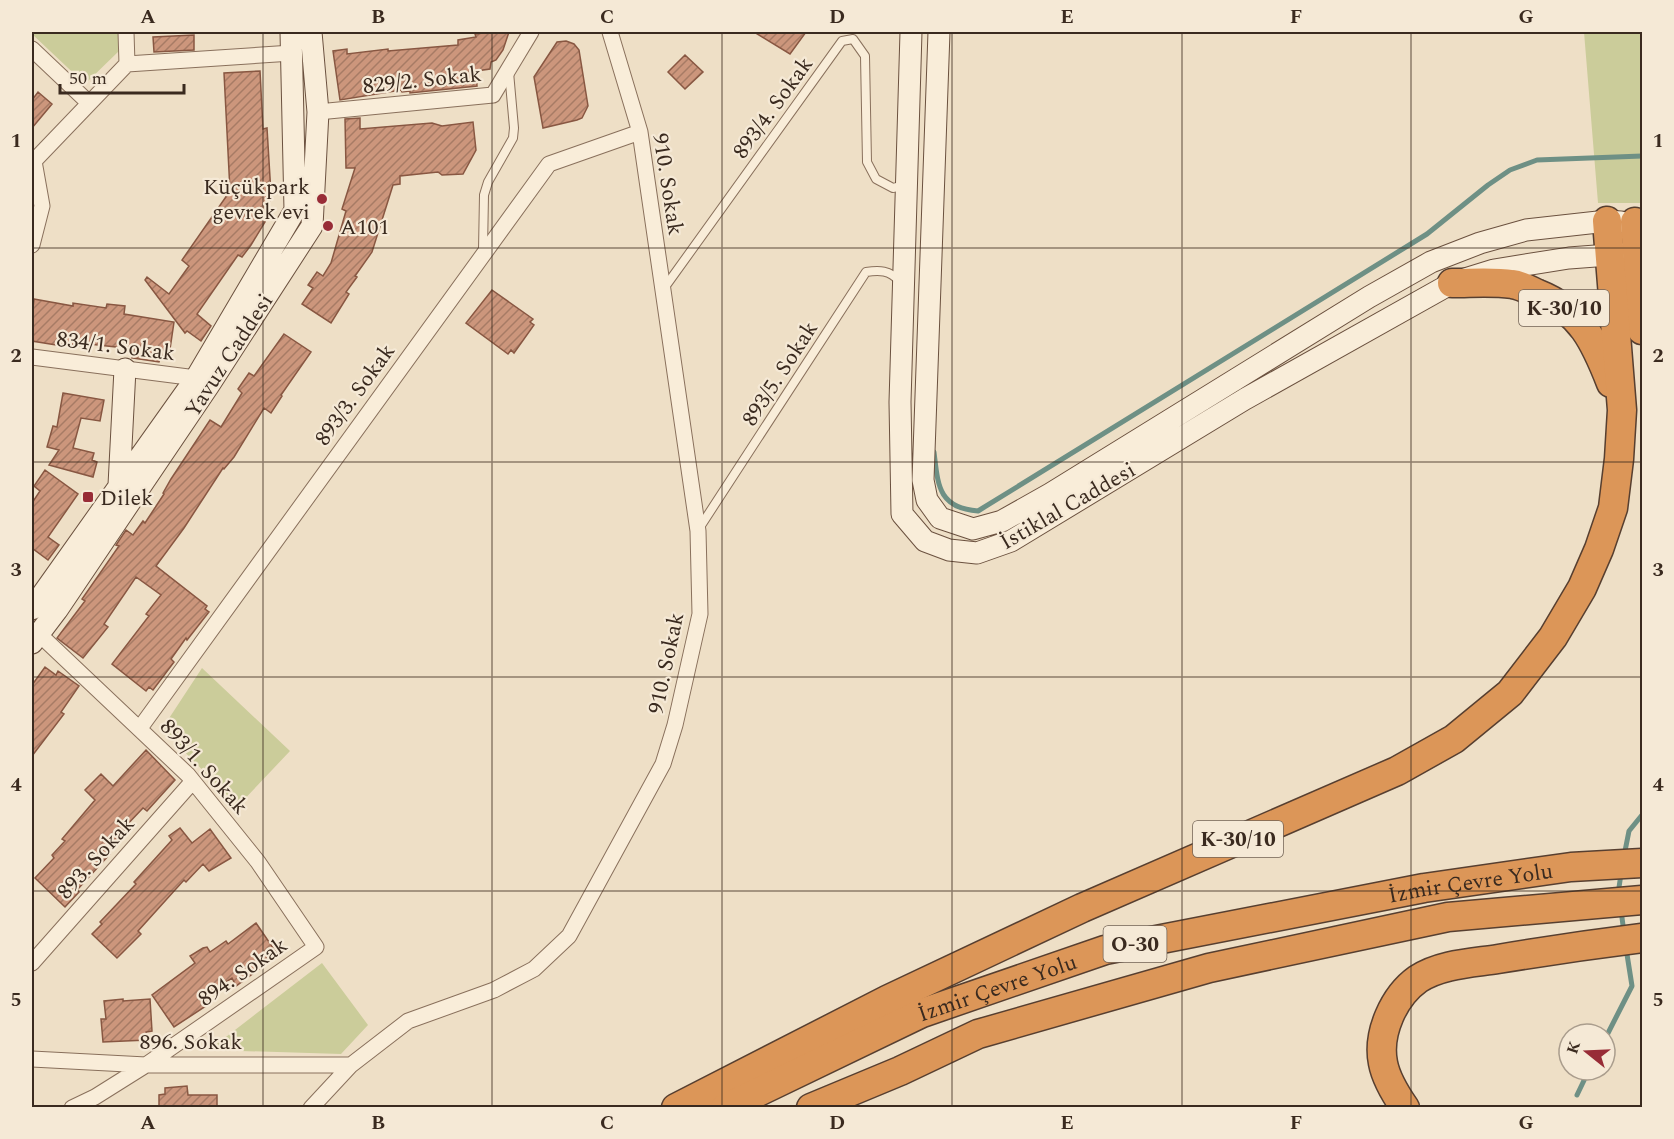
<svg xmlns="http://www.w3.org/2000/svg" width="1674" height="1139" viewBox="0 0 1674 1139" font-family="Spectral,serif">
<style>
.green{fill:#cbcc9a}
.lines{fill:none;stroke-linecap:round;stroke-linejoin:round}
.stream{stroke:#6e9085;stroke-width:5}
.building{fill:url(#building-hatch);stroke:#885742;stroke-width:1.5}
.lane-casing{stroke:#89705c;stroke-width:10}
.street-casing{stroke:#89705c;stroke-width:17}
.secondary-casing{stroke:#6b513f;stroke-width:23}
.highway-casing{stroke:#573f30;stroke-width:31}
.lane{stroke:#f9edd9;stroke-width:8}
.street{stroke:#f9edd9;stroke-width:15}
.secondary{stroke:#f9edd9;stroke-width:21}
.highway{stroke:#dc9658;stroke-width:28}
.grid{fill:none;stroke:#3a2a1f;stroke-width:1.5;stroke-opacity:0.55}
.poi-dot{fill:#982c37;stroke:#f5e9d6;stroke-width:2}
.labels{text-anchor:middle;stroke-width:4.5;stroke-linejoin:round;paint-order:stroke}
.shield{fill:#f5e9d6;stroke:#726356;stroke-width:1.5}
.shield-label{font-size:21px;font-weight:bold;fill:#3a2a1f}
.street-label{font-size:22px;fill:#3a2a1f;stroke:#f5e9d6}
.poi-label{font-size:22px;fill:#3a2a1f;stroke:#f5e9d6;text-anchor:start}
.neatline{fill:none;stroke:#3a2a1f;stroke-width:2}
.grid-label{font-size:20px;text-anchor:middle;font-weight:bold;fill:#3a2a1f}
</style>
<defs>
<pattern id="building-hatch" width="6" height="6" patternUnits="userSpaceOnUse" patternTransform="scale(1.5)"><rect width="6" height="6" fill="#cc967c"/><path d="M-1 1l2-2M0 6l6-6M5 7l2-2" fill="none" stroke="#a77b65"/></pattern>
</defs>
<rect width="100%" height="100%" fill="#eedfc6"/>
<path class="green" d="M32,32h87l1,18 -35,34 -53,-50z
M1584,32h58v171h-44z
M202,668l88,83 -52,55 -76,-77z
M322,963l46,62 -27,29 -132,-4z"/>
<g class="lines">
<path class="stream" d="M934,452c4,33 4,56 44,59l449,-277 61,-49 22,-15 27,-10 105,-4
M1624,856l5,-25 13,-16
M1618,894l3,-20
M1621,910l3,23
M1605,1039l27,-53 -6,-38
M1577,1095l12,-25"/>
</g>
<path class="building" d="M492,32h17l-6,18 -7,10 -5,2 -1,7 -14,2 1,15 -67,7v-2l-8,1 -1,-2 -61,10 -7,-49 14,-2v5l41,-5v2l70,-6v-5l18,-3 -1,-3z
M754,32h52l-16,22z
M194,35v15l-40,2 -1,-15z
M566,41l8,3 5,6 9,56 -6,12 -5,2 -34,8 -9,-51 23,-35z
M685,55l18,17 -18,17 -17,-17z
M260,71l3,58 4,-1 4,66 -6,28 -14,23 -9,12 -4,-2 -41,59 14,12 -10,15 -14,-10 -2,2 -40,-53 2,-3 22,17 20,-28 -7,-6 48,-69 -6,-118z
M38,92l14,12 -20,24v-28z
M360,118v11l72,-6 10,3 31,-4 3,28 -13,24 -21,1 -4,-3 -38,4v8l-7,1 -21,67 -17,24 2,1 -11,15 3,2 -18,29 -29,-19 11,-16 -5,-3 9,-13 6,4 8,-13 15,-52 -4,-2 13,-41h-9l-1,-49z
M492,290l41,29 -3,3 4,3 -20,28 -3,-3 -3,4 -42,-31z
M34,299l39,7v-3l33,5 1,-4 18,2 -1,8 50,8 -5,34 -8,-1 -2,7 -27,-4 2,-9 -45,-5 -1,3 -25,-4 -1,3 -30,-5v-24z
M284,334l27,18 -30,43 1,1 -11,17 -7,-5 -30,49 -10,12 -1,-1 -39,60 -28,38 51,40 -2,3 4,3 -22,28 -1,-2 -15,21 3,3 -21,28 -4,-3 -3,4 -34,-27 37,-48 -3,-2 15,-19 -25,-18 -32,47 4,3 -25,31 -26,-20 28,-37 -3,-2 37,-53 -3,-1 10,-15 7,5 10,-14 2,2 19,-29 -1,-1 8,-14 39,-59 11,7 21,-34 -4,-4 11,-16 5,3z
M63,393l41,7 -4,21 -19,-3 -8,30 21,5 -2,7 5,2 -4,15 -44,-12 10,-15 -12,-3 6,-21 4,1z
M45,470l33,24 -30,43 11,8 -11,15 -16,-12v-45l8,-12 -6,-5z
M45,667l11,8 2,-4 21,15 -18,26 3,2 -32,42v-71z
M146,750l29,30 -28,31 -4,-3 -20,21 3,3 -19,19 3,3 -33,36 2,2 -14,15 -30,-29 19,-20 -2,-3 13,-14 -3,-2 33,-39 -10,-10 16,-16 12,12z
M180,828l12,15 18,-14 21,29 -22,13 -6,-7 -17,18 -2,-2 -46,51 3,3 -24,24 -25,-24 10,-10 -2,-2 36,-38 -2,-2 38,-42 -3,-4z
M256,923l22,32 -42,31 -4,-8 -25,16 5,8 -38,25 -22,-32 43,-32 -5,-7 13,-8 4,-1 3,5 16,-11 2,3z
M123,999v2l27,-2 2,32 -6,1 1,8 -44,2 -2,-23h5l-2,-18z
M187,1086l1,9h29v12h-58v-12l6,-1v-6z"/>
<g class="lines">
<g class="lane-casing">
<path id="lane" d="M483,250l1,-55 4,-13 25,-44 1,-10 -5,-56
M665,287l177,-246 11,-2 12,17 2,106 9,17 17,9 12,-3
M700,527l166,-255c13,-2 24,-2 33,9"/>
</g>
<g class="street-casing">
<path id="street" d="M126,32l1,32
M32,49l57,54
M127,64l165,-11
M318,112l175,-17 38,-63
M32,245l10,-39 -8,-45 93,-97
M32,357l164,21 7,4
M39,634l149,141 70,87 58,85 -170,118 -51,32 -23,11
M140,728l409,-564 91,-32
M32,963l161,-182
M32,1059l114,6h205
M311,1108l40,-43 57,-44 86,-31 40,-21 35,-33 94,-172 12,-39 25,-111 -2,-83 -58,-399 -30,-100"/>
</g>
<g class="secondary-casing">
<path id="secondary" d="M911,32l-11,370 2,112 23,27 24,9 28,3 34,-12 234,-142 207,-116 42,-13 75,-12 53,-4
M939,32l-16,448 4,20 13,18 33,11 29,-8 48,-27 319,-197 62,-35 49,-19 46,-13 81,-9 14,1
M119,485l6,-116
M32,609l164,-231 99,-168 -4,-178
M32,643l25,-33 152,-225 103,-159 6,-114 -7,-80"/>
</g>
<g class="highway-casing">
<g id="highway">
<path d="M1635,222l7,108"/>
<path d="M1452,283c20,0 40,-2 60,1 9,1 17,6 26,10 43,17 57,48 73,89"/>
<path d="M676,1108l211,-108 195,-92 315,-137 57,-32 56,-46 43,-56 29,-49 17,-39 14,-41 6,-49 3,-49 -15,-189"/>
<path id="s1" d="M725,1108l197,-95 183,-63 319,-62 147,-21 71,-4"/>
<path d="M811,1108l89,-37 78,-37 231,-66 239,-51 194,-17"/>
<path d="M1405,1108c-9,-13 -19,-29 -22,-45 -6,-30 11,-67 35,-84 23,-15 54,-16 80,-20 48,-8 96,-15 144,-21"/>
</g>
</g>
<use href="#lane" class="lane"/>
<use href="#street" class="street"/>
<use href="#secondary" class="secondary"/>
<use href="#highway" class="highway"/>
</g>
<path class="grid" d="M263,32v1076M492,32v1076M722,32v1076M952,32v1076M1182,32v1076M1411,32v1076M32,248h1610M32,462h1610M32,677h1610M32,891h1610"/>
<g class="poi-dot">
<circle cx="322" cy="199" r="6"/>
<circle cx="328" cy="226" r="6"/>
<rect x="82" y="491" width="12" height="12" rx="3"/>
</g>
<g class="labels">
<g class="shield">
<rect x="1519" y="290" width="90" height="36" rx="4.5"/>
<rect x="1193" y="821" width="90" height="36" rx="4.5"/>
<rect x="1103.5" y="926" width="63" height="36" rx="4.5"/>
</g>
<g class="shield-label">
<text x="1564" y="315">K-30/10</text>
<text x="1238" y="846">K-30/10</text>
<text x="1135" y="951">O-30</text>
</g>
<g class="street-label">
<text transform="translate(422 79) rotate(-6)" y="8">829/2. Sokak</text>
<text transform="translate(772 107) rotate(-54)" y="8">893/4. Sokak</text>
<text transform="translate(669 184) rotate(81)" y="8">910. Sokak</text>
<text transform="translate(116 345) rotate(7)" y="8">834/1. Sokak</text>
<text transform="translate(228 355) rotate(-57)" y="8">Yavuz Caddesi</text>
<text transform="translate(779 373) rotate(-57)" y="8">893/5. Sokak</text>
<text transform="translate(354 394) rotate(-54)" y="8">893/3. Sokak</text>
<text transform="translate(1067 505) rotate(-30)" y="8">İstiklal Caddesi</text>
<text transform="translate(665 663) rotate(-78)" y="8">910. Sokak</text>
<text transform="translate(205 766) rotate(48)" y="8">893/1. Sokak</text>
<text transform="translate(95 857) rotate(-48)" y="8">893. Sokak</text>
<text dy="8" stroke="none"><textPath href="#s1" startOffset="784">İzmir Çevre Yolu</textPath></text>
<text transform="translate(242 971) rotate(-35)" y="8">894. Sokak</text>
<text dy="8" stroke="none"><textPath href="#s1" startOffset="298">İzmir Çevre Yolu</textPath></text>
<text x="191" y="1049">896. Sokak</text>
</g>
<g class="poi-label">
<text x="310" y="194" text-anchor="end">Küçükpark<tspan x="310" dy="25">gevrek evi</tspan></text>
<text x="340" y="234">A101</text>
<text x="100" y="505">Dilek</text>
</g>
</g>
<rect width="1674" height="1139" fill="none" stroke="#f5e9d6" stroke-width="66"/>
<g transform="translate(1587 1052) rotate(288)"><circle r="28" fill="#f5e9d6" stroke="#aa9d8d" stroke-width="1.5"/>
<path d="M0-4.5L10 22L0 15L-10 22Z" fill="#982c37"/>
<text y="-9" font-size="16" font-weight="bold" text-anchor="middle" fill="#3a2a1f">K</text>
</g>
<path d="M60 84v9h124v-9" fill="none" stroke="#3a2a1f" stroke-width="3"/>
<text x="69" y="84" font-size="18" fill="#3a2a1f" stroke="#f5e9d6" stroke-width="4.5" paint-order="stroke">50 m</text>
<rect x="33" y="33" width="1608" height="1073" class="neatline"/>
<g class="grid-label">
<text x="148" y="23">A</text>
<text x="378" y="23">B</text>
<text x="607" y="23">C</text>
<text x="837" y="23">D</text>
<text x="1067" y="23">E</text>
<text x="1296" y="23">F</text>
<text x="1526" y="23">G</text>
<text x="16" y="147">1</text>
<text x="1658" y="147">1</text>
<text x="16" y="362">2</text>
<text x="1658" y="362">2</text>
<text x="16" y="576">3</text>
<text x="1658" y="576">3</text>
<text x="16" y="791">4</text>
<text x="1658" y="791">4</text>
<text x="16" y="1006">5</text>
<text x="1658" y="1006">5</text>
<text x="148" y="1129">A</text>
<text x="378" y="1129">B</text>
<text x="607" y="1129">C</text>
<text x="837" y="1129">D</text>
<text x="1067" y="1129">E</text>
<text x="1296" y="1129">F</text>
<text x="1526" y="1129">G</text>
</g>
</svg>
